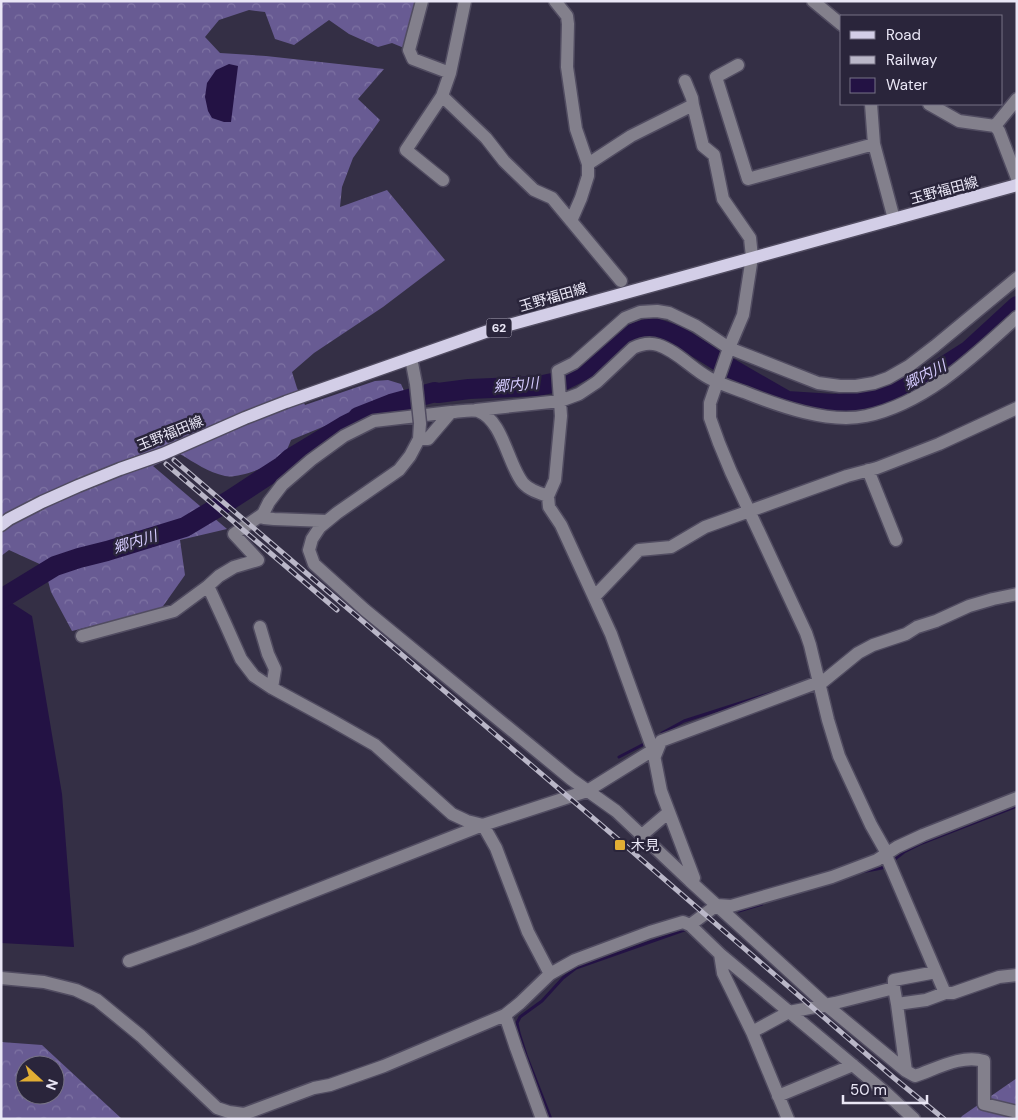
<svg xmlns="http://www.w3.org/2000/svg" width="1018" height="1120" viewBox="0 0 1018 1120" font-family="'DM Sans','Noto Sans JP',sans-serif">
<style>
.forest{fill:url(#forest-crowns);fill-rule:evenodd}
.water{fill:#231244}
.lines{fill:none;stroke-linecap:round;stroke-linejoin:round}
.stream{stroke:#231244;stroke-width:3}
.river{stroke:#231244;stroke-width:20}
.minor-casing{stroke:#514c61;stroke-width:15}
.major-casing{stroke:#514c61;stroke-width:15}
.minor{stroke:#83808c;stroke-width:12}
.major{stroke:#d3cee7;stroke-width:12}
.rail-casing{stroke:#bab7c8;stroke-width:5}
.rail{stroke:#2a253b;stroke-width:3;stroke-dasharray:9;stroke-linecap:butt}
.minor-bridge-casing{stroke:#514c61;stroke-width:15;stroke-linecap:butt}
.minor-bridge{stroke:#83808c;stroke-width:12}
.poi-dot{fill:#e2ae34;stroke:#2a253b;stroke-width:2}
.labels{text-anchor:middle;stroke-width:5;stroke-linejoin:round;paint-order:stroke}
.shield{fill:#2a253b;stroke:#b0adbe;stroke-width:1}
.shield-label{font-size:12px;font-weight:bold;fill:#eae7f6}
.street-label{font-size:14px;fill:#eae7f6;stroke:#2a253b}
.poi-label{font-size:14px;fill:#eae7f6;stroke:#2a253b;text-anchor:start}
.water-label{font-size:15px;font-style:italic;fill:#d4cafd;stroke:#2a253b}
</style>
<defs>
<pattern id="forest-crowns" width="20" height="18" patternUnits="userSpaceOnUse" patternTransform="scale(1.25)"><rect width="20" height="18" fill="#685b93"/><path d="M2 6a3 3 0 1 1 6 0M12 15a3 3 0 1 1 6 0" fill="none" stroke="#7e73a3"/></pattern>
</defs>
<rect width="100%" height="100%" fill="#342f45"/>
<path class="forest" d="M1,1h414l-11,47 -12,-5 -14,4 -29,-13 -20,-14 -35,25 -19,-6 -10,-27 -16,-2 -30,10 -14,17 15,16 46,3 118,13 -26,30 22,21 -27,38 -11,29 -2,20 47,-17 58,70 -62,47 -69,46 -22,19 5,16 8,17 70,-24 13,-1 13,4 4,9 -114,47c-2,5 -5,13 -9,17 -10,9 -45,22 -57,19 -17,-4 -30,-13 -45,-22l-27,12 74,63 -47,11 5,35 -24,34 -89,22 -21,-39 -7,-26 -35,-16 -8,6z
M1,1042l41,3 80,74h-121zM25,1065h30v30h-30z
M1017,1078v41h-57l2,-3z"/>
<path class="water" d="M229,64l9,2 -7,56h-7l-12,-4 -4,-7 -3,-14 2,-14 9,-13z
M1,596l31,20 30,178 12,153 -73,-4z"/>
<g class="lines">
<path class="stream" d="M662,733l22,-12 100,-32
M619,757l25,-13
M891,862l13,-10 18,-9 95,-37
M861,872l21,-4 4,-2
M739,911l23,-7
M551,1119l-25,-64 -7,-22 -2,-10 3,-6 22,-16 21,-23 13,-10 111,-39"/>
<path class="river" d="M1,599l54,-33 24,-8 28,-7 78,-24 45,-27 52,-34 9,-8 53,-32 12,-6 2,-3 33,-13 44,-12 3,1 31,-4 69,-3 24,-5 28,-14 38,-32 24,-8 26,9 50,31 59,34 47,3 34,-3 20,-6 44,-21 36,-23 49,-45"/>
<g class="minor-casing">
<path id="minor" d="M422,1l-13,49 4,9 37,14
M555,1l12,15 1,8 -1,43 9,62 12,35v12l-7,22 -10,23
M813,1l29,24
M738,65l-22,12 32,102 126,-35
M685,81l7,17 1,7 10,41 11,9 9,44 27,39 2,19 -9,58 -14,33 -19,55v15l9,25 12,29 75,161 4,12 18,75 11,36 32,69 13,23 4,12 57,133
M442,96l44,42 18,23 30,29 18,8 69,83
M871,104l3,40 20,75
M929,104l30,17 36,5 4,5 18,47
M995,126l22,-27
M588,164l43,-28 62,-31
M443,180l-37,-30 36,-54 8,-23 15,-72
M411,358l5,26
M476,410l84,-9 19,-7 18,-12 36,-34c8,-4 16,-6 25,-3 19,6 34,24 51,33 11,6 24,10 35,14 35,14 85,32 122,24 60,-13 107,-59 151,-99
M420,423l-1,16 -9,17 -11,14 -62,43 -17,14 -8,12 -3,11 5,14 51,46 206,169 45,32 74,70 4,-3 -33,-87 -8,-41 -42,-116 -50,-109 -12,-18 -1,-11 7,-16 6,-64 -3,-45 16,-8 51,-45 15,-6 17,-1 12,2 27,13 33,22 89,35 22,3h16l18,-3 14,-5 21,-12 26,-20 82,-68
M419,439h9l23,-27c8,0 19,-3 27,-1 25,9 30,54 45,72 6,7 16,10 25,13
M868,470l28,70
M327,521l-53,-2 -10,-1 -1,-4 6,-12 13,-17 29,-25 33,-24 30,-15 77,-9
M208,586l11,-10 15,-9 24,-7 -24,-26 29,-20
M595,596l44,-46 32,-3 34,-20 142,-51 30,-8 62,-24 78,-36
M260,627l8,27 7,15 -3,19
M82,636l92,-25 34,-25 17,37 16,36 13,17 18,12 59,32 44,25 77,69 15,7 16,4 13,23 32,84 22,42
M820,684l38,-31 15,-8 33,-11 11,-7 19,-6 33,-15 24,-7 24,-5
M655,756l6,-15 158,-59
M642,835l27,-23
M690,881l136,124 80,66 9,5c21,-7 47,-22 69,-15v43l33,8
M690,925l27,-20 14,1 101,-29 45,-17 20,-13 26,-12 94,-37
M720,954l165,138 29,27
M129,961l65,-23 289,-113 104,-34 66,-41
M1,978l43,4 32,8 21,10 44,36 76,72 12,4 15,2 70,-26 16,-3 54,-19 121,-51 15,-12 30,-29 25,-14 75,-28 33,-10 7,3 30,29 3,19 29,59 36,87
M894,988v-8l42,-8
M897,1004l9,67
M505,1015l11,33 26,71
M752,1032l37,-20 46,-9 59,-15 3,16 29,-4 19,-7h8l46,-16 18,-2
M778,1096l75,-31"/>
</g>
<g class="major-casing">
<path id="major" d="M1,525l8,-6 33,-17 36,-16 42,-17 43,-15 82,-36 41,-16 205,-72 526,-145"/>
</g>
<use href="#minor" class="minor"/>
<use href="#major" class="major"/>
<g class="rail-casing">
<path id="rail" d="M174,460l453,387 267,231 50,41
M166,464l171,146"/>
</g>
<use href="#rail" class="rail"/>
<g class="minor-bridge-casing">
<path id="minor-bridge" d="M416,384l4,39"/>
</g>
<use href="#minor-bridge" class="minor-bridge"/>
</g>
<rect class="poi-dot" x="614" y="839" width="12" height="12" rx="2.5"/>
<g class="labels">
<rect class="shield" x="486.5" y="318.5" width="25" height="19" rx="4"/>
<g class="shield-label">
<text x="499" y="332">62</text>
</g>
<g class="street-label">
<text transform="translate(944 190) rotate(-15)" y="5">玉野福田線</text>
<text transform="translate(553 297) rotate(-16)" y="5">玉野福田線</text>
<text transform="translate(170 433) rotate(-22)" y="5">玉野福田線</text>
</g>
<g class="poi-label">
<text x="631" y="850">木見</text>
</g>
<g class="water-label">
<text transform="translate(925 375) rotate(-27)" y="5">郷内川</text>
<text transform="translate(516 385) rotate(-5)" y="5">郷内川</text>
<text transform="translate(135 542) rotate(-17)" y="5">郷内川</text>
</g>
</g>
<rect width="1018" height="1120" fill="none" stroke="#eae7f6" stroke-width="5"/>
<rect x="840" y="15" width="162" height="90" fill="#2a253b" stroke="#777386"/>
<rect x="850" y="31" width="25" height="8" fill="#d3cee7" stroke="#777386"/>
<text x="886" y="40" font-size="15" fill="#eae7f6">Road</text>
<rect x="850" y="56" width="25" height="8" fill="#bab7c8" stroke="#777386"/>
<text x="886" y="65" font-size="15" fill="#eae7f6">Railway</text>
<rect x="850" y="78" width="25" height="15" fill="#231244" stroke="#777386"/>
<text x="886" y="90" font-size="15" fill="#eae7f6">Water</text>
<g transform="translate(40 1080) rotate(111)"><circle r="24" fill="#2a253b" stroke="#777386"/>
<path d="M0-4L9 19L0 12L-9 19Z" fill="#e2ae34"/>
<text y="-8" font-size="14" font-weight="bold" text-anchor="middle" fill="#eae7f6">N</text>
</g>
<path d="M843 1095v8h84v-8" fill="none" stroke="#eae7f6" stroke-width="2.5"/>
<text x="850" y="1095" font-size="15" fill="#eae7f6" stroke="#2a253b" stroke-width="4" paint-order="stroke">50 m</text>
</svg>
